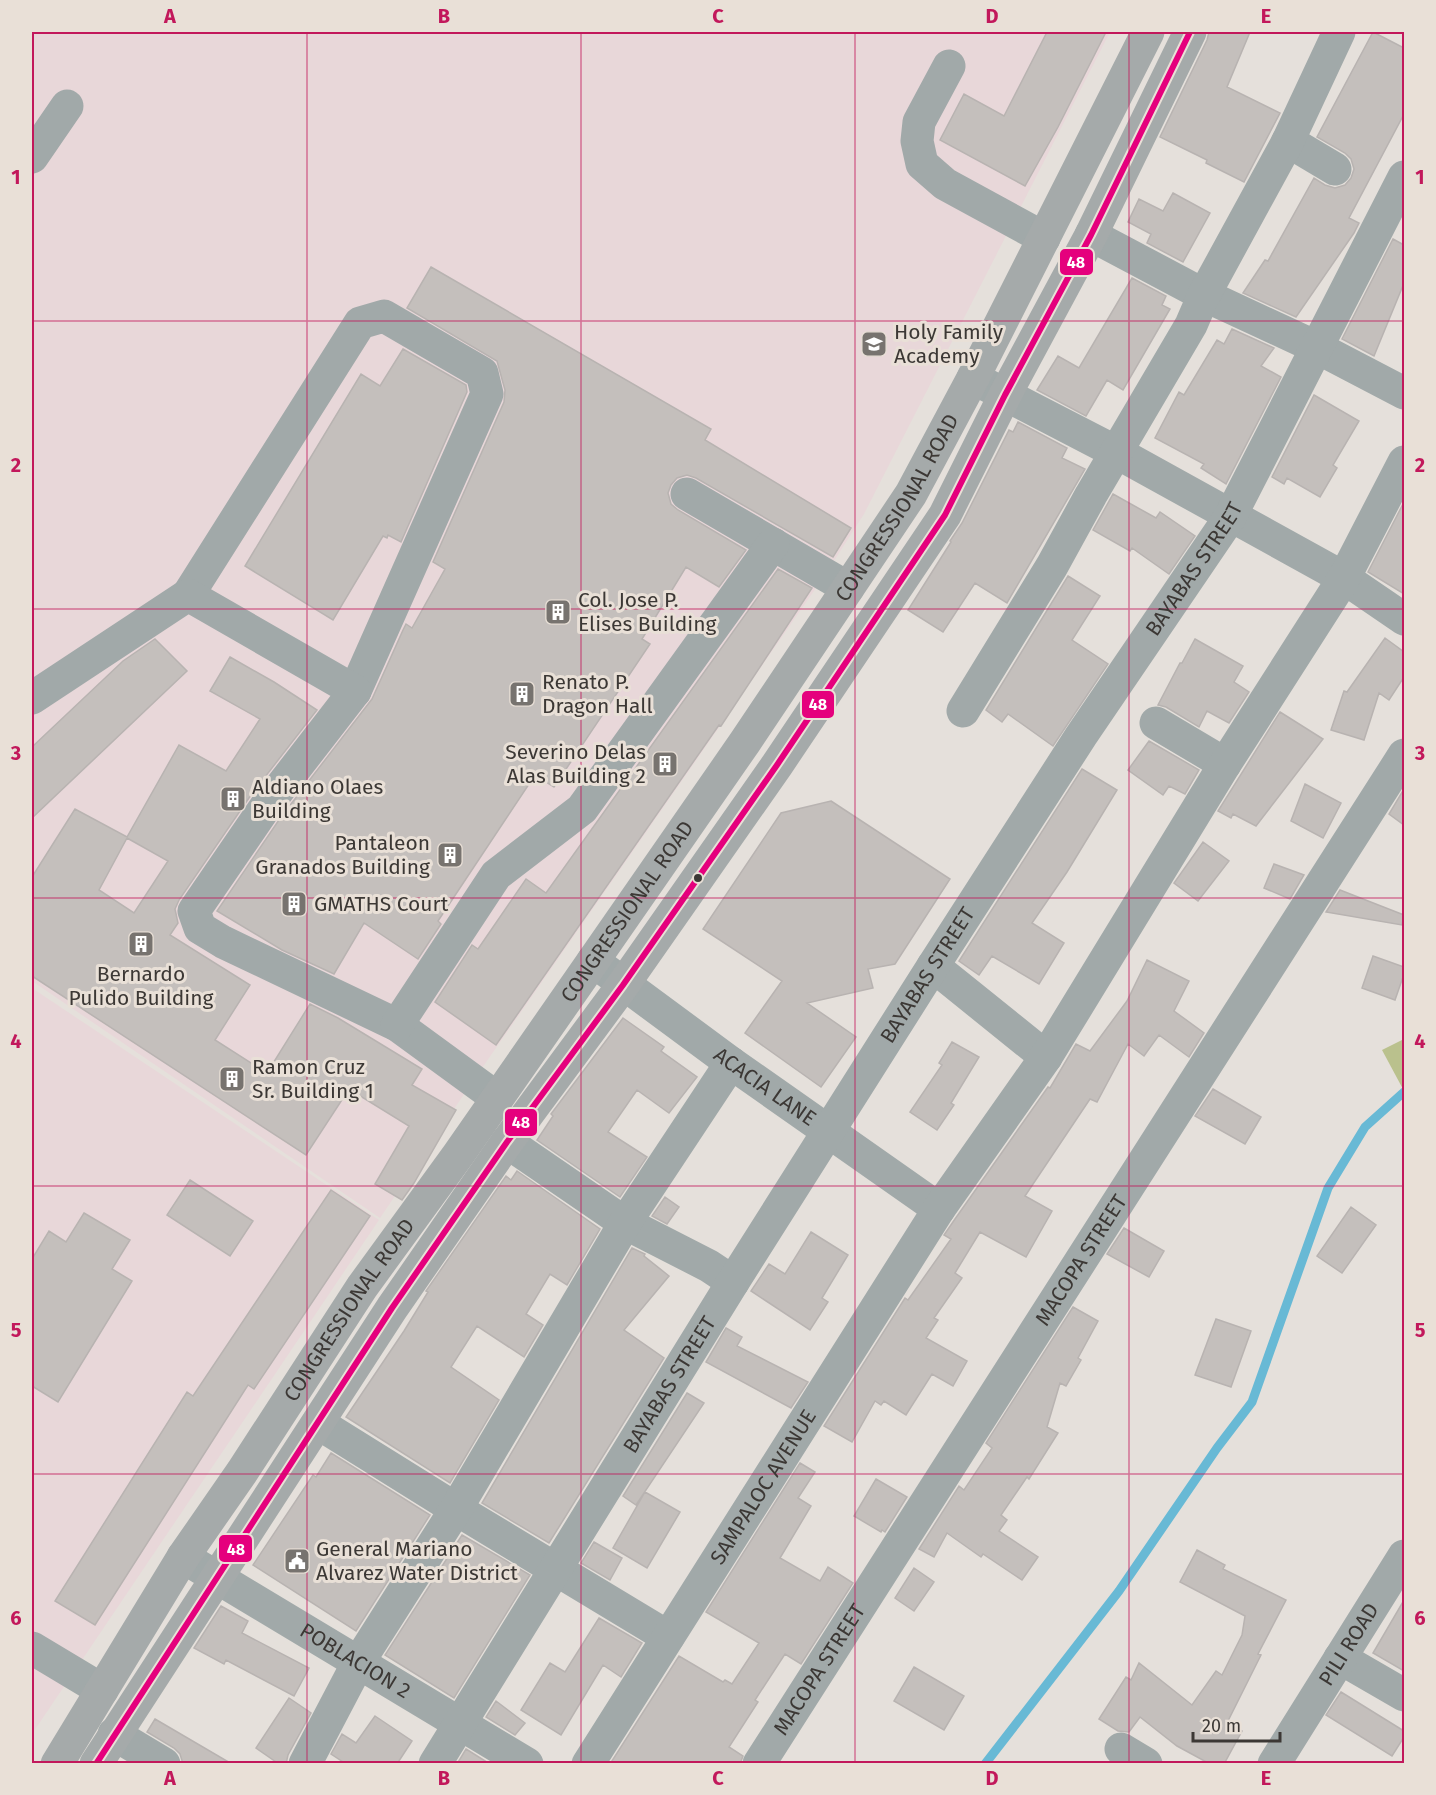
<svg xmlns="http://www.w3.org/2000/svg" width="1436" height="1795" viewBox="0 0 1436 1795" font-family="'Fira Sans',sans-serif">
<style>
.education{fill:#e8d7d9}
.forest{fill:#bac18d}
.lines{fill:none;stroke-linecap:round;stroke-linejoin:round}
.stream{stroke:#68b9d5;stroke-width:9}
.building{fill:#c4bfbc;stroke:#b8b3b1;stroke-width:1.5;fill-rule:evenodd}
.minor{stroke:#a1a9a9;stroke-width:33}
.major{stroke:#a5aaaa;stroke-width:33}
.bus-1-casing{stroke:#e9e0d7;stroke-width:10}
.bus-1{stroke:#e5007d;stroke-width:6}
.grid{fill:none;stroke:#c2185b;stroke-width:1.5;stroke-opacity:0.55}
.bus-dot{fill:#3c3835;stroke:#e9e0d7;stroke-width:2}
.labels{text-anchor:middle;stroke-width:6;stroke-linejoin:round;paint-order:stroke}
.poi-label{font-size:21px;fill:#3c3835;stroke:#e9e0d7;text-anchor:start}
.street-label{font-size:21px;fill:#3c3835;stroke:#e9e0d7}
.line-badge{stroke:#e9e0d7;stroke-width:2}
.badge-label{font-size:16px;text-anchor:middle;font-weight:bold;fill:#fff}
.neatline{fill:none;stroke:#c2185b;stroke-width:2}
.grid-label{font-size:20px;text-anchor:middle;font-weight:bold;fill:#c2185b}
</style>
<rect width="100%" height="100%" fill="#e5e0db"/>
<path class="education" d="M32,32h1078l-246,482 -39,61 -352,506 -93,137 -348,-237z
M32,988l347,232 -347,514z"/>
<path class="forest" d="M1404,1039v52l-22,-41z"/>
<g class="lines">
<path class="stream" d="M985,1764l134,-173 98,-143 35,-46 76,-214 37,-61 39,-35"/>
</g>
<path class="building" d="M1047,32h59l-48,95 -33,59 -85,-46 24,-46 40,22z
M1209,32h41l-23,55 53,26 -36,69 -38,-19 1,-3 -47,-23 47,-97z
M1373,32l31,16v66l-55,104 10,5 -5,10 -58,84 -53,-24 22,-33 3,1 46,-83 11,7 10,3 10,-3 6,-7 3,-9 -3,-10 -6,-6 -28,-16z
M1173,193l37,20 -27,49 -36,-19 4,-9 -23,-12 11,-23 24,12z
M1393,239l11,6v38l-30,73 -32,-17z
M431,267l280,162 -6,11 146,88 -18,29 -137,-79 -9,-3 -10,3 -6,7 -3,8 3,11 7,6 68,40 -27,37 -33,-20 -44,72 8,5 -96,143 -19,-12 -97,146 3,3 -23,35 -54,-36 -30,51 -52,-24 -65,-39 64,-94 91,-118 31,-69 3,-6 6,4 33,-59 -12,-7 71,-160 1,-12 -8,-29 -90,-53z
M1132,278l34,18 -4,9 8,4 -47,81 -16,-10 -21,36 -49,-26 21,-34 21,12z
M1232,329l42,19 -13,18 20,11 -55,107 -25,-16 3,-4 -49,-26 24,-46 5,3 33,-55 7,4z
M403,349l63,36 1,7 -66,150 -13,-7 -1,3 -4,-2 -50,84 -88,-54 116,-192 19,12z
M1314,395l45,26 -26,44 4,3 -17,29 -33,-19 -3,6 -12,-7z
M1018,422l49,26 -5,10 23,11 -78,134 -32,-20 -32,49 -35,-22 43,-68 -1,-1 12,-18 47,-93 4,2z
M1113,494l43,24 4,-6 35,24 -26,38 -37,-26 -2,3 -37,-21z
M1404,502v92l-36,-22z
M778,569l34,19 -91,138 -2,-1 -223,320 -61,-43 37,-57 6,4 48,-70 20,14z
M1068,576l32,20 -28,44 36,24 -55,82 -45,-32 -6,8 -16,-12z
M1385,638l19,14v25l-15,23 -10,-7 -15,47 -33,-10 13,-39 3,1z
M155,639l32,32 -155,147v-71l91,-86z
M1195,639l48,27 -9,16 15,10 -20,31 -22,-12 -8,16 -33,-20 -8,-2 22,-42h2z
M230,657l44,25 43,28 -66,85 -72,105 -4,9 3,14 -8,12 80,50 -35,55 52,33 43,-69 28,14 84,51 -10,16 44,25 -42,73 -12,17 -27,-16 34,-58 -60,-37 -43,66 -274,-179v-99l43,-68 52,28 52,-92 47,26 34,-52 -50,-28zM127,838l41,23 -34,52 -35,-23z
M1280,712l43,27 -67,87 -23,-12 -2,4 -13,-7z
M1149,741l50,29 -14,24 -16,-8 -6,9 -35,-25z
M1082,769l35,21 -50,82 -35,51 32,20 -25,41 -47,-28 -13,19 -20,-14z
M1305,784l36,19 -18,35 -32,-17z
M1404,789v36l-15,-11z
M831,801l119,78 -55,85 -27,5 5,19 -66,15 49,34 -35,50 -76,-54 37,-52 -79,-52 78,-116z
M1203,842l26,19 -31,40 -24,-18z
M1274,864l30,11 -14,24 -26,-11z
M1340,890l64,25 -2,10 -76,-13z
M1373,956l31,11v7l-9,26 -33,-12z
M1147,960l42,21 -15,30 30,22 -15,24 -30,-22 -15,21 -16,-12 -31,58 -7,-3 -65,97 27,15 -26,46 -46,-25 -25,41 7,5 -28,40 4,2 -12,18 41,23 -14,25 -21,-12 -26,41 -22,-14 -3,4 -6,-4 -23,41 -28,-16 81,-128 3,2 43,-61 -7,-4 11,-16 93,-132 2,1 26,-44 14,7 37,-50z
M623,1018l41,29 -3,4 36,26 -28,36 -32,-23 -29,42 39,25 -27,40 -83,-57 16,-24 -2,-2z
M952,1042l27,15 -28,46 3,2 -17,25 -27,-18 32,-47 -3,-2z
M1213,1089l48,28 -16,27 -50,-28z
M517,1171l83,58 -33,56 -17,-11 -24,40 17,11 -19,32 -47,-31 -26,41 48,33 -49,83 -104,-66 58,-86 24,-39 -2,-1 80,-115 5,4z
M190,1180l63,41 -23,35 -63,-41z
M331,1190l39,26 -116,173 -6,-4 -153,240 -40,-24 132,-209 6,4z
M665,1197l14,10 -12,17 -15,-8z
M1351,1207l25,18 -34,48 -25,-17z
M84,1213l46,27 -18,29 20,12 -74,121 -26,-16v-127l17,-28 17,11z
M1124,1228l40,23 -15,26 -42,-23z
M811,1232l37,23 -26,43 6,4 -18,28 -59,-39 18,-27 16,10z
M632,1248l13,6 -1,2 25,20 -45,54 40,28 -115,185 -67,-40z
M1073,1307l25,14 -20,37 3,2 -15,26 -6,-3 -13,44 11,6 -29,46 -2,-2 -26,38 6,5 -8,11 39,26 -16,23 -39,-26 -2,3 -34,-24 -13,24 -15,-8 40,-63 5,4 28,-42 -6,-5z
M1216,1319l35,12 -20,56 -36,-12z
M726,1328l16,9 -5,9 71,36 -17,26 -85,-46z
M687,1393l17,10 -68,102 -13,-9z
M331,1453l99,62 -74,116 -103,-66 60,-90 3,2z
M800,1463l15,9 -17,26 13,8 -31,52 40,23 8,-14 25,16 -52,81 -16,-10 -30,46 3,2 -29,45 14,9 -3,8h-130l69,-108 44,26 2,-2 7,4 27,-41 -53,-31z
M876,1479l31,18 -22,35 -3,-2 -1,2 -27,-16z
M645,1492l35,20 -33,56 -34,-20z
M462,1535l68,40 -76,123 -69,-43z
M594,1542l28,16 -12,22 -29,-17z
M1197,1550l28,15 -2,4 63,31 -28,54 3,1 -34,68 15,8 -18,33h-14l-33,-18 -37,-29 -11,15 -11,-1 -19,-12 27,-42 5,3 8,-17 53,42 24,-34 6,4 20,-40 3,-19 -65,-34z
M914,1568l20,14 -20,29 -19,-13z
M1404,1600v71l-31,-18z
M221,1606l27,15 -6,12 67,35 -15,28 -68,-36 -2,4 -30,-16z
M599,1618l43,25 -21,34 -18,-12 -42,70 -40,-25 29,-47 15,9z
M914,1667l50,29 -20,34 -50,-29z
M1341,1692l63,39v6l-12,19 -66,-41z
M289,1698l22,15 -23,42 -2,9h-7l-23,-16z
M496,1701l29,22 -10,12 -29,-18z
M375,1716l37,25 -15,23h-55l1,-2 -12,-8 11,-20 14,9z
M155,1719l77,45h-49l-3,-10 -6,-6 -27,-16z
M466,1749l24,15h-33z"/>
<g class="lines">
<g class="minor">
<path d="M949,66l-30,56 -2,19 5,23 23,20 99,54"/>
<path d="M1288,141l47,28"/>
<path d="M32,157l35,-51"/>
<path d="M1091,235l113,60 112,52 88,46"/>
<path d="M973,378l143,74 228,126 60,41"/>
<path d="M687,494l161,94"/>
<path d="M188,595l172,-272 24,-7 98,57 5,21 -132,297"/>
<path d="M32,698l156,-103 167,96 -89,115 -72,105 6,17 23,14 174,83 100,73"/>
<path d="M963,711l89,-145 39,-71 100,-170 13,-30 84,-154 51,-109"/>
<path d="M1156,723l69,41"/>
<path id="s1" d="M593,961l138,102 208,146"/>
<path d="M933,966l113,91"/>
<path d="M397,1025l99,-150 86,-66 191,-265"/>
<path d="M507,1142l118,81 84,43 24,16"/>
<path d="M318,1423l138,86 212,128"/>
<path id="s2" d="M183,1557l344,207"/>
<path d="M32,1648l70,42"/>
<path d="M1340,1658l64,37"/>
<path d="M114,1734l50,30"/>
<path d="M1121,1749l25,15"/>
<path d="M305,1764l53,-101 98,-154 169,-286 106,-160"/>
<path id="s3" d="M435,1764l298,-482 200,-316 148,-230 149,-219 174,-340"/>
<path id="s4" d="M588,1764l351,-555 107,-152 179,-293 119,-186 60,-116"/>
<path id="s5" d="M759,1764l645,-1009"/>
<path id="s6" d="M1274,1764l130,-208"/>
</g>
<g class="major">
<path id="s7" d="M57,1764l126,-207 59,-85 120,-185 96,-132 135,-194 152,-219 166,-248 62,-116 175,-346"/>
<path d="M96,1764l296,-456 115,-166 116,-157 154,-220 168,-250 60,-120 86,-160 99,-203"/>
</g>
<g class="bus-1-casing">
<path id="bus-1" d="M96,1764l296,-456 115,-166 116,-157 154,-220 168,-250 60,-120 86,-160 99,-203"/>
</g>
<use href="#bus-1" class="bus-1"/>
</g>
<path class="grid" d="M307,32v1732M581,32v1732M855,32v1732M1129,32v1732M32,321h1372M32,609h1372M32,898h1372M32,1186h1372M32,1474h1372"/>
<defs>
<g id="school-square" transform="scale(1.35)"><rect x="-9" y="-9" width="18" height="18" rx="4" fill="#77736f" stroke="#e9e0d7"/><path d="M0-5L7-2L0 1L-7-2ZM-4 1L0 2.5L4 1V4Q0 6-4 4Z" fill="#fff"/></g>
<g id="building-square" transform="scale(1.35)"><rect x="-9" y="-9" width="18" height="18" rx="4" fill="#77736f" stroke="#e9e0d7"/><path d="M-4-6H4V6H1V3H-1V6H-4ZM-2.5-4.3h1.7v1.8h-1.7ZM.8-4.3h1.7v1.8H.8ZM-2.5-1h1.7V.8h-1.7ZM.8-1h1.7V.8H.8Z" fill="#fff"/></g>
<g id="civic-square" transform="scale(1.35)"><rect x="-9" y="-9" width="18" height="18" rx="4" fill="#77736f" stroke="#e9e0d7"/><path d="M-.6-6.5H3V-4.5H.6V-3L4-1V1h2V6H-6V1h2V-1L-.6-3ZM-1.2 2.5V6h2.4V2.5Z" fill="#fff"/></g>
</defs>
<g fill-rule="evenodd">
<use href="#school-square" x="874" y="344"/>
<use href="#building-square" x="558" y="612"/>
<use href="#building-square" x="522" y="694"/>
<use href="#building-square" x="665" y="764"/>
<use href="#building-square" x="233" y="799"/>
<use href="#building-square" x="450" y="855"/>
<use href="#building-square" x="294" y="904"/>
<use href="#building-square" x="141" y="944"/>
<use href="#building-square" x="232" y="1079"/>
<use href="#civic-square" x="297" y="1561"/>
</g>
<circle class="bus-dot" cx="698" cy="878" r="5"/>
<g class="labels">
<g class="poi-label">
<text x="894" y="339">Holy Family<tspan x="894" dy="24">Academy</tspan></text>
<text x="578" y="607">Col. Jose P.<tspan x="578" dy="24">Elises Building</tspan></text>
<text x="542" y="689">Renato P.<tspan x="542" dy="24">Dragon Hall</tspan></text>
<text x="646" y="759" text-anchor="end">Severino Delas<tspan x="646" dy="24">Alas Building 2</tspan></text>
<text x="252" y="794">Aldiano Olaes<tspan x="252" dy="24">Building</tspan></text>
<text x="430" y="850" text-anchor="end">Pantaleon<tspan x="430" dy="24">Granados Building</tspan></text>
<text x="314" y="911">GMATHS Court</text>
<text x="141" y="981" text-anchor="middle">Bernardo<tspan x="141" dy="24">Pulido Building</tspan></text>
<text x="252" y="1074">Ramon Cruz<tspan x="252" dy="24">Sr. Building 1</tspan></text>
<text x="316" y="1556">General Mariano<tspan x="316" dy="24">Alvarez Water District</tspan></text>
</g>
<g class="street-label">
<text dy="7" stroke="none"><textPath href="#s7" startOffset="1512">CONGRESSIONAL ROAD</textPath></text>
<text dy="7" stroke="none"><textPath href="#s3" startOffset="1416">BAYABAS STREET</textPath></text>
<text dy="7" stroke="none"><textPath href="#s7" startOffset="1026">CONGRESSIONAL ROAD</textPath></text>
<text dy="7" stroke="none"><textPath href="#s3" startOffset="930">BAYABAS STREET</textPath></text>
<text dy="7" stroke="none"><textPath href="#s1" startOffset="213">ACACIA LANE</textPath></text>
<text dy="7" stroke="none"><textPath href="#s5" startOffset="598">MACOPA STREET</textPath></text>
<text dy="7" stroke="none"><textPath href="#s7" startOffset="540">CONGRESSIONAL ROAD</textPath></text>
<text dy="7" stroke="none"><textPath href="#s3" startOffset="446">BAYABAS STREET</textPath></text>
<text dy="7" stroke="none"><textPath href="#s4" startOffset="328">SAMPALOC AVENUE</textPath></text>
<text dy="7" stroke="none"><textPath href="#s6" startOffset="141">PILI ROAD</textPath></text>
<text dy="7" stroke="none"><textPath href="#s2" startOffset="201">POBLACION 2</textPath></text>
<text dy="7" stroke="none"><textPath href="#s5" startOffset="112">MACOPA STREET</textPath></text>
</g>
</g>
<g class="line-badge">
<rect x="1059" y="248" width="35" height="28" rx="6" fill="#e5007d"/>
<rect x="801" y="690" width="34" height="29" rx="6" fill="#e5007d"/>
<rect x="504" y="1108" width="34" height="29" rx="6" fill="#e5007d"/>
<rect x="218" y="1534" width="35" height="29" rx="6" fill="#e5007d"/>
</g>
<g class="badge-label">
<text x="1076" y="268">48</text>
<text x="818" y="710">48</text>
<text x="521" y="1128">48</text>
<text x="236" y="1555">48</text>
</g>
<rect width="1436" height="1795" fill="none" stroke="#e9e0d7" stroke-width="66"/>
<path d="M1193 1732v9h87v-9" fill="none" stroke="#3c3835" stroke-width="3"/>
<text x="1202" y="1732" font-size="18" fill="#3c3835" stroke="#e9e0d7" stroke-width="4.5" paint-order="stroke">20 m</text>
<rect x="33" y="33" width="1370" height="1729" class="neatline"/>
<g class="grid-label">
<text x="170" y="23">A</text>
<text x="444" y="23">B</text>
<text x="718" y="23">C</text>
<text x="992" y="23">D</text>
<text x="1266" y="23">E</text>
<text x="16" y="184">1</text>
<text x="1420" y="184">1</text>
<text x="16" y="472">2</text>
<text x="1420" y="472">2</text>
<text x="16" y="760">3</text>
<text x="1420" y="760">3</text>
<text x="16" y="1048">4</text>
<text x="1420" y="1048">4</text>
<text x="16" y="1337">5</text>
<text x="1420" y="1337">5</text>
<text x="16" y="1625">6</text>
<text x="1420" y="1625">6</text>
<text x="170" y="1785">A</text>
<text x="444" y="1785">B</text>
<text x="718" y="1785">C</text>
<text x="992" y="1785">D</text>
<text x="1266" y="1785">E</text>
</g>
</svg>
